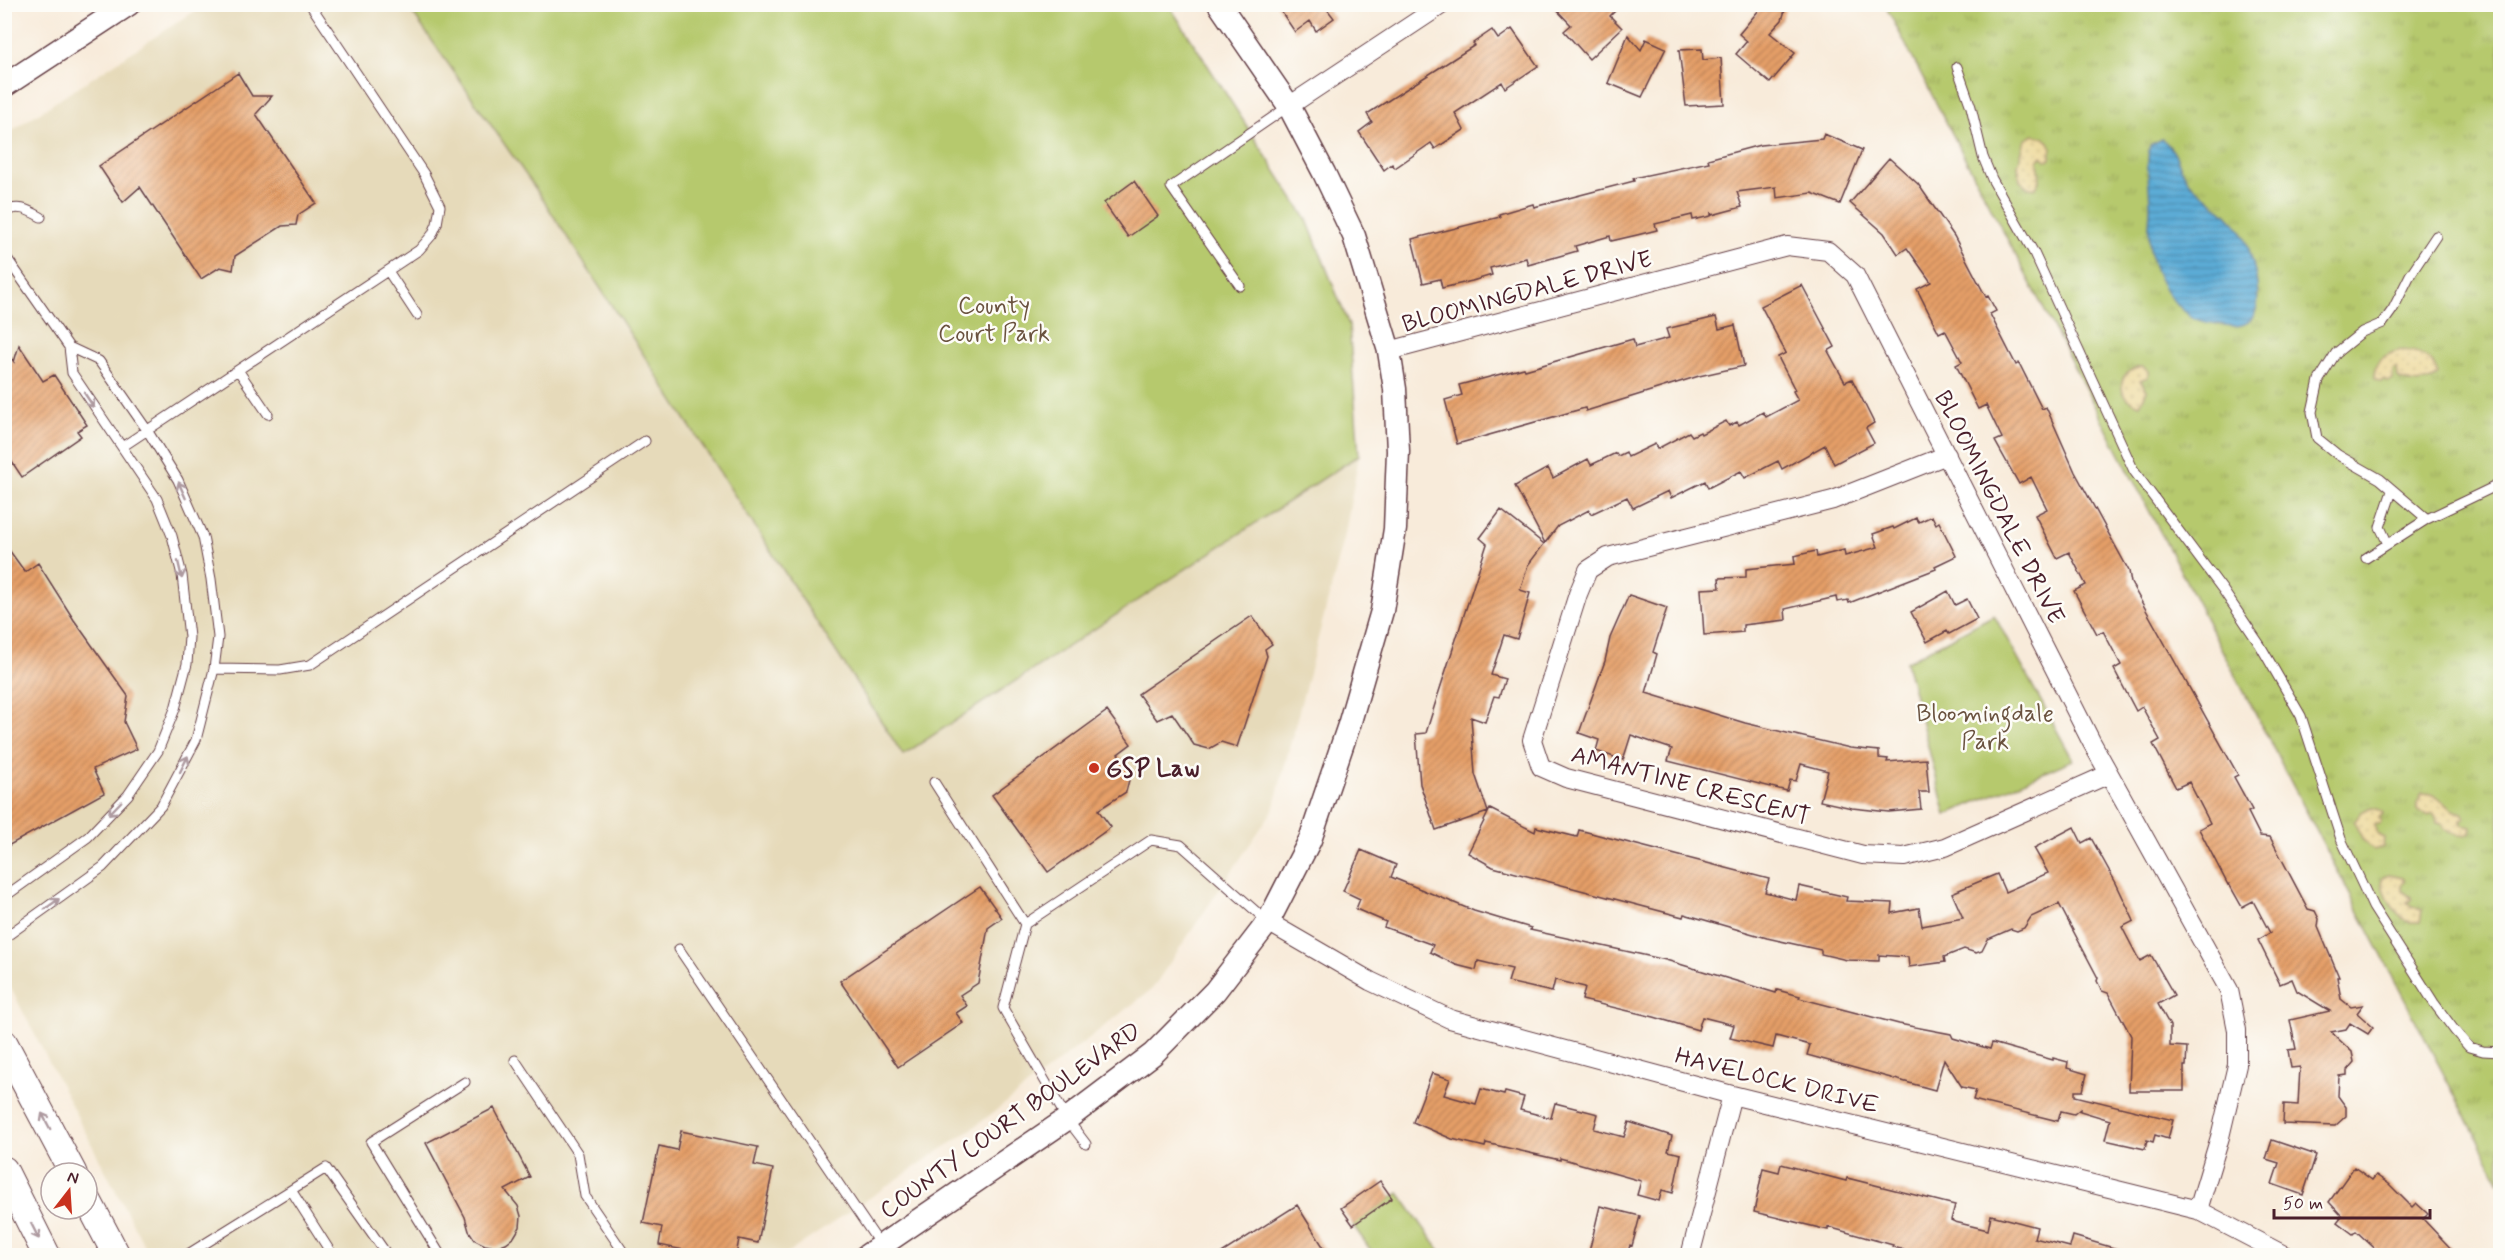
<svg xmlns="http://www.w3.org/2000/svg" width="2505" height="1260" viewBox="0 0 2505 1260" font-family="Mynerve,sans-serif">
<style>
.built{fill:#e6daba}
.grass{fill:url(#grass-tufts);stroke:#80744c;stroke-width:1.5}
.sand{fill:url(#sand-dots);stroke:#9c7c64;stroke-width:1.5}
.park{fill:#b6c96d;stroke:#80744c;stroke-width:1.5}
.water{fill:url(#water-rules);stroke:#536680;stroke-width:1.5}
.building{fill:url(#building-hatch)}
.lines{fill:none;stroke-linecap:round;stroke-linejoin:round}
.service-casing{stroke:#643e45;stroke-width:11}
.minor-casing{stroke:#643e45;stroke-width:20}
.tertiary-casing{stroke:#643e45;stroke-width:25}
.primary-casing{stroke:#643e45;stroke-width:29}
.service{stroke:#fff;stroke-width:9}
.minor{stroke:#fff;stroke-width:18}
.tertiary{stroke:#fff;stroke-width:22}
.primary{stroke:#fff;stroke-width:27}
.oneway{stroke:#ae9aa0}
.poi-dot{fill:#c8321e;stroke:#fdfcf7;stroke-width:2}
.labels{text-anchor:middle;stroke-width:5;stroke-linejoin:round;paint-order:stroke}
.street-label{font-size:24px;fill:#4a1f2b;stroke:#fdfcf7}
.park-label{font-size:24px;fill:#6a523f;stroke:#fdfcf7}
.poi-label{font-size:24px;font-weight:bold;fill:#4a1f2b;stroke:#fdfcf7;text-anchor:start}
</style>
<defs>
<pattern id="grass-tufts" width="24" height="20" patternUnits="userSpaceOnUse" patternTransform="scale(1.5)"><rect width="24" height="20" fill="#b6c96d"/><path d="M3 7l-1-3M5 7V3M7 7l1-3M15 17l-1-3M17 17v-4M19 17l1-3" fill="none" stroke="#9eac5f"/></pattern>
<pattern id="sand-dots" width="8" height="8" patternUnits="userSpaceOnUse" patternTransform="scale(1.5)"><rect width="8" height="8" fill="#eeda9e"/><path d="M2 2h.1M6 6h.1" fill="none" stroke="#cebb88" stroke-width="1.8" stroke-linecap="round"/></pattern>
<pattern id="water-rules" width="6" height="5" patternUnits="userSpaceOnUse" patternTransform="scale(1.5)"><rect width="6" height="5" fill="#5cacd6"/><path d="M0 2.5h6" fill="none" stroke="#4e8bae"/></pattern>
<pattern id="building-hatch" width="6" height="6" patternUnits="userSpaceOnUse" patternTransform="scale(1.5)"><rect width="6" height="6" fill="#e59f68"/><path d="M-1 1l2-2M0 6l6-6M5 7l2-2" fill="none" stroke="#bc8156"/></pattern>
</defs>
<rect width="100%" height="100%" fill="#fdfcf7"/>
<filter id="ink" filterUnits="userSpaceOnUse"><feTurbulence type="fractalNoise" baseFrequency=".0167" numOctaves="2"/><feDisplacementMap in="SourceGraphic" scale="12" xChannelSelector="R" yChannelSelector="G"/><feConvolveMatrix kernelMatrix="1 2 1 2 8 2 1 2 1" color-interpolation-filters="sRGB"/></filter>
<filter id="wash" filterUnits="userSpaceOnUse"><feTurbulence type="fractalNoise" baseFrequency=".008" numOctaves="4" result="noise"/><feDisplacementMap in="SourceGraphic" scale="24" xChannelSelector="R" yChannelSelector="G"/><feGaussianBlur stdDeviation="1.35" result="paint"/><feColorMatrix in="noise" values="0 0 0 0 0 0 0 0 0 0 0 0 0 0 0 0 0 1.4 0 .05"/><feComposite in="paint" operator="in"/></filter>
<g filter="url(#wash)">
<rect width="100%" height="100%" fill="#f8ebda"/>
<path class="built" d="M204,5h203l133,190 363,560 456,-300 -15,84 -71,271 -121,179 -176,137 -191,129h-636l-144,-278v-842z"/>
<path class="grass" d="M1885,5h615v1177z"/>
<path class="sand" d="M2034,135l9,2 6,5 3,6 -2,11 -4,1 -4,-4 -4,5 2,19 -4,8h-7l-9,-7 -2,-16 7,-25z
M2399,350c18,0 33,6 39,24 -9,12 -27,10 -40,4l-1,-10 -4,2v9l-5,3 -4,-3 -3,3 -7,-3c0,-19 9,-23 25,-29z
M2143,367l5,4v6l-8,3 7,10 -7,15c-25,-8 -25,-35 3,-38z
M2422,794l12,1 18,15 10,3 4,5 -6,3 1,4 10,2 -1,6c-10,5 -18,1 -26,-5l-1,-4 -6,-1 -1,-6 -3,-4 -5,2 -11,-4v-8z
M2372,808l8,2 3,3 -4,5 2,3 -1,3h-5l-1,2 5,9 5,3 -1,9 -9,3 -11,-10 -9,-18 7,-9z
M2389,875l14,3 2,3 -3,4v6l9,6v3l-4,2 4,5 11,3 -2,12h-12c-13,-9 -27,-28 -26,-44z"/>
<path class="park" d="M407,5h762l138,215 42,105 10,130 -456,300 -363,-560z
M1994,615l79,145 -127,55 -40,-153z
M1399,1193l44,62h-69l-21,-30z"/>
<path class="water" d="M2162,139c18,14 15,29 29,44 16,17 37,28 50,48 10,16 25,71 11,87 -8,11 -22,8 -33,6 -8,-1 -20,-2 -27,-7 -26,-17 -43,-50 -43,-81 -1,-10 1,-19 1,-28 0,-22 -5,-42 0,-63z"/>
<g id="blocks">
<path class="building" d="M1276,4h57l-6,5 7,9 -18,13 -6,-10 -15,11z
M1551,4h71l-12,12 12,12 -33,31 -25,-28 7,-6z
M1764,4h23l-5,16 -12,13 25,20 -25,30 -34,-29 11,-13 -8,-7z
M1512,29l26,37 -33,22 -3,-6 -47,31 9,17 -29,19 -4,-6 -36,25 -3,-4 -8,6 -25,-38 13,-10 -5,-8 108,-69 -2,-2 19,-13 6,9z
M1628,35l13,15 5,-11 20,9 -24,49 -34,-14z
M1702,49l1,11 18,-2 3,46 -38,2 -7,-56z
M238,73l14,23h20l-16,18 60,89 -18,12 -2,10 -14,1 -47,30 -2,14 -13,-3 -19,12 -61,-92 -17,15 -24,-36z
M1824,134l38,16 -22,54 -28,-11 -35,5 -1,-11 -39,5 5,15 -30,8 -1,-3v4l-18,4 -1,-5 -37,9 2,6 -20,5 -26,6 -1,-5 -35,10 2,5 -49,14 -2,-7 -36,10 2,7 -20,6 -30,7 -2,-9 -17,4 -11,-44 88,-22 -1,-3 34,-10 1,3 100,-26 -1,-3 76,-16 -1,-3 52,-14 62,-6z
M1889,158l29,26 36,52 32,61 2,-1 8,15 -6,3 26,51 3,-2 23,46 4,-2 29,65 54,99 2,12 107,192 -4,2 18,33 -4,2 12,24 10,1 38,72 7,2 4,8 -1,8 21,50h-2l4,22 10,8 12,-2 -6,8 16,14 -5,7 -18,-11 -4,6 -15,3 21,20 2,10 -7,8v5l-8,1 -1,20 8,11v9l-11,10 -52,-2 1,-20 14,1 2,-38 -9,1 -3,-18 8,-1 -6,-29 40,-9 -33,-20 -5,-12 -12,5 -22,-44 12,-7 -17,-32 -11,6 -13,-23 -1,1 -29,-56 11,-6 -21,-41 -13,6 -23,-44 7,-4 -18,-33 -6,4 -22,-42 7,-4 -18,-34 -6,3 -23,-43 12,-6 -17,-33 -12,6 -22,-43 12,-6 -16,-32 -12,7 -24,-43 7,-3 -16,-33 -8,4 -22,-44 6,-3 -17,-32 -6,3 -22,-44 14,-7 -24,-34 -9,6 -14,-21 -34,-30z
M1134,181l24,35 -30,21 -24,-34z
M1802,285l33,62 -7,4 17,31 7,-3 22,44 -8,5 8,15 -40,21 -9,-19 -43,24 -4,-8 -33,17 -4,-7 -33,17 -3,-7 -34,17 -3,-7 -35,17 -6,-11 -36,17 -2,-4 -31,16 -13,17 -30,-57 33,-18 5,10 35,-19 3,6 25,-12 2,3 8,-4 2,5 27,-13 2,5 32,-17 3,4 8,-4 1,2 25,-13 3,5 8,-4 2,3 24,-13 3,5 32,-17 -5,-9 2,-1 -17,-33 8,-4 -25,-47z
M1716,317l3,12 16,-4 9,41 -45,10 -113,35 -1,-3 -128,36 -12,-44 17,-5 -3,-10 65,-17 1,2 108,-31 2,8 34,-9 -3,-9z
M19,345l24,36 11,-6 33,50 -10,6 4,5 -59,41 -18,-27v-102l10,14z
M1501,510l43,34 -16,21 -8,25 10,3 -13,46 -13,-4 -13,40 14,4 -6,18 -5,-1 -9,26 -14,-5 4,57 13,38 -52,18 -16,-46 -4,-50 10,-1 10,-32 51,-157 -7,-6z
M1932,516l4,8 3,-2 17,34 -21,10 1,3 -87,34 -1,-3 -11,2 -1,-5 -51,12 1,11 -43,5v7l-39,3 -3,-46 19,-1 -1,-10 27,-1v-8l49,-5 -1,-8 22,-5 1,6 27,-7 1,6 33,-9 -5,-13 20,-7 1,2 22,-11 3,4z
M4,543l21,29 13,-9 36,57 54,76 -4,26 13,27 -44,20 11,24 -100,55z
M1948,591l7,14 12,-6 10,20 -28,15 -2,-3 -20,11 -16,-30z
M1629,595l38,13 -14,44 4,2 -11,39 99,30 105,25 29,3v7l9,1 -1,3 39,-3 3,33h-10l2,17 -32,3 -37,-4 -32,-7 8,-30 -27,-7 -5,17 -6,-1 -3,11 -119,-30 4,-12 -41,-14 -8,25 -27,-9 3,-11 -20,-7 26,-72 5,-23z
M1252,616l20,28 -7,5 2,7 -30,91 -16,-5 -12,7 -15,-4 -22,-32 -15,7 -19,-26z
M1107,711l24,33 -13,10 13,18 -5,20 -28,18 13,17 -63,45 -56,-77z
M1490,809l45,23 1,-5 41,10 2,-7 190,49 -4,13 31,8 3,-14 48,11 -1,4 47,2 -1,10 27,-5 3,18 41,-8 -11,-25 45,-19 8,18 43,-19 -14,-25 40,-21 8,16 9,-5 25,45 18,38 -12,6 15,29 3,5 11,-6 23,40 -16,9 12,22v20l17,1 -1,19h-2v25h-55l2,-55 -23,-43 -6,-2 -5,-10 1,-3 -39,-74 -28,13 -7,11 -7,3 -6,-2 -23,10 -6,12 -6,2 -12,-4 -20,8 1,5 -36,5 -1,-10 -29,-2v6l-32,-1 -26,-6v-4l-54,-12 -83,-24 -1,3 -190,-50 -25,-14z
M1361,850l35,15 -5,12 83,34 57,17 -1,2 136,30 110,33 1,-3 23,6 -1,2 100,26 52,10 2,4 37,11 2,-6 61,17v-2l15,4 -1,6 20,6 -4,17h-8v5l98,24 -5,19 -13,-4 -2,7 -6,-2 -2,9 -40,-9 5,-20 -30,-9v-2l-6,5 -13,-3 -3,10 -85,-21 3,-10 -14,-3 -18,-28 -9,31 -128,-35 3,-10 -34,-9 -3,12 -43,-10 4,-13 -32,-8 -4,13 -44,-13 -72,-17 3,-13 -30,-7 -3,12 -44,-10 4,-13 -34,-8 -2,9 -20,-5 -26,-13 3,-7 -49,-18 2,-5 -30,-13 4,-10 -17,-8z
M980,887l22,31 -14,10 -10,55 -18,12 7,11 -11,7 7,10 -65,44 -58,-86z
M1432,1073l18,6 -6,16 32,9 5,-15 23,6 1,-3 19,5 -4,13 31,8 4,-15 43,11 -4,15 30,8 5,-15 43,14 -4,15 13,3 -8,39 -11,-3 -3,11 -22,-6 4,-14 -81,-23v2l-74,-17 -1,4 -33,-8 -39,-17z
M494,1108l36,69 -25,13 13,16 3,10 -1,11 -6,10 -8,6 -10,4 -11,-2 -10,-5 -6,-9 -4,-14 -39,-74z
M681,1131l77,16 -4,18 19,4 -15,74 -19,-4 -3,17h-23l-54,-11 3,-18 -19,-4 16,-77 18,4z
M2272,1140l44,15 -13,40 -31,-11 7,-21 -13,-4z
M1781,1164l65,17 1,-3 108,27 -4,15 4,2 33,8 3,-15 46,12 -3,11 36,9 3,-11 51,15 -1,5h-189l-42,-9 1,-2 -65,-18v3l-74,-18 9,-44 16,4z
M2354,1167l18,13 4,-5 13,9 23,23 4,-4 12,11 -5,5 35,37h-75l-27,-25 -3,3 -16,-12 5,-6 -13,-14z
M1380,1181l12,17 -39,27 -12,-17z
M1297,1205l32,51h-112z
M1600,1206l40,10 -8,30 -2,-1 -3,11h-39z"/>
</g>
</g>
<g filter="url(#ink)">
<use href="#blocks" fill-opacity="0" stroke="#643e45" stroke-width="1.5"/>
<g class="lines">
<g class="service-casing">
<path id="service" d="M1957,67l14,40 12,50 9,22 42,74 100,218 89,119 37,55 41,71 40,123 32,68 61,96 21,28 14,16 14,4 17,1
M4,212c14,-8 24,-2 37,5
M4,254l65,93 3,26 85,126 15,37 10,39 7,62 -2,27 -12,45 -17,42 -30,44 -40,42 -84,60
M388,271l29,44
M1240,286l-69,-99 118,-81
M238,370l30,44
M122,447l297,-197 13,-15 5,-11 3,-18 -16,-32 -114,-170
M2427,519l-47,-40 -42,-24 -21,-17 -5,-26 7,-32 17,-27 26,-21 21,-9 10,-14 17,-34 26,-39
M2388,544l-8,-17 12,-36
M2366,558l61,-39 73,-35
M214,669l66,1 30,-5 335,-224
M934,782l91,142 126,-84 30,5 87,77
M1025,924l-22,84 64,111 19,25
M4,938l99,-71 58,-61 35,-66 18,-71 4,-32 -7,-58 -8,-42 -25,-57 -31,-50 -48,-69 -30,-14
M679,949l202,297
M515,1060l63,94 7,42 41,60
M291,1190l35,-22 62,88
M185,1256l106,-66 42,66
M441,1256l-70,-114 94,-60"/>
</g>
<g class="minor-casing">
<path id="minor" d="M1289,106l154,-102
M1389,351l398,-105 41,5 27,24 236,466 138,249 8,40v35l-17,72 -22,73
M1947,455l-114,45 -225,57 -20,13 -10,24 -46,146 9,27 25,11 297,77 41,2 41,-10 164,-73
M1268,922l102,59 80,38 282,76 466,115 88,46
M1690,1256l42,-161"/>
</g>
<g class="tertiary-casing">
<path id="tertiary" d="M4,86l125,-82
M866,1256l201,-137 86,-65 62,-63 53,-69 42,-82 39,-115 33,-114 13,-82 3,-78 -3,-62 -6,-38 -35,-115 -30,-63 -35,-67 -70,-102"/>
</g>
<g class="primary-casing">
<path id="primary" d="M4,1043l69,130
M4,1170l43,86
M87,1199l30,57"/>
</g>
<use href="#service" class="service"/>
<use href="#minor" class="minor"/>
<use href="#tertiary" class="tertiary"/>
<use href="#primary" class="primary"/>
</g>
<defs><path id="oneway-shaft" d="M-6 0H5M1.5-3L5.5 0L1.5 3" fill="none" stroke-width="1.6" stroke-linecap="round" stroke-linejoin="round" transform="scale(1.5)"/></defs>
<g class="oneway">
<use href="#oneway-shaft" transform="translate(89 400) rotate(56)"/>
<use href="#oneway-shaft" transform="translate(182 490) rotate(-114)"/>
<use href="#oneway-shaft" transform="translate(180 570) rotate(77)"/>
<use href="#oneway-shaft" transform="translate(184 764) rotate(-64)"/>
<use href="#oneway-shaft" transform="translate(115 808) rotate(134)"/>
<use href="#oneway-shaft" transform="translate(52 904) rotate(-36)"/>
<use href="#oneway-shaft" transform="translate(46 1121) rotate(-118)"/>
<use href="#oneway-shaft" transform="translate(35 1231) rotate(63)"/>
</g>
</g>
<circle class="poi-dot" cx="1094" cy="768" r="6"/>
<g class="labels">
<g class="street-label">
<text transform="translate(1527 291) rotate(-15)" y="8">BLOOMINGDALE DRIVE</text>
<text transform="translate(2000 507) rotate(63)" y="8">BLOOMINGDALE DRIVE</text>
<text transform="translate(1691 785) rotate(15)" y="8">AMANTINE CRESCENT</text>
<text transform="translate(1777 1080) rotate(14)" y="8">HAVELOCK DRIVE</text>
<text transform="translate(1010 1120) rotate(-36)" y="8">COUNTY COURT BOULEVARD</text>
</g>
<g class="park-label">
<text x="994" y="313">County<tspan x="994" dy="28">Court Park</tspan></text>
<text x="1985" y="721">Bloomingdale<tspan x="1985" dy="28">Park</tspan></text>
</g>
<g class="poi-label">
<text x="1106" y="776">GSP Law</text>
</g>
</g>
<rect width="2505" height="1260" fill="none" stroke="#fdfcf7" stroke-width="24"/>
<g transform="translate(69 1191) rotate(17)"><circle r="28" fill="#fdfcf7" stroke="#b5a4a5" stroke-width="1.5"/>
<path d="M0-4.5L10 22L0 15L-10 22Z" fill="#c8321e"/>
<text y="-9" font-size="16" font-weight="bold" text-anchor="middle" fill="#4a1f2b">N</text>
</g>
<path d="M2274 1209v9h156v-9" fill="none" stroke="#4a1f2b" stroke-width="3"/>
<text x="2283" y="1209" font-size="18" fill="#4a1f2b" stroke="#fdfcf7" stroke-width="4.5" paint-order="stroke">50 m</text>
</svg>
